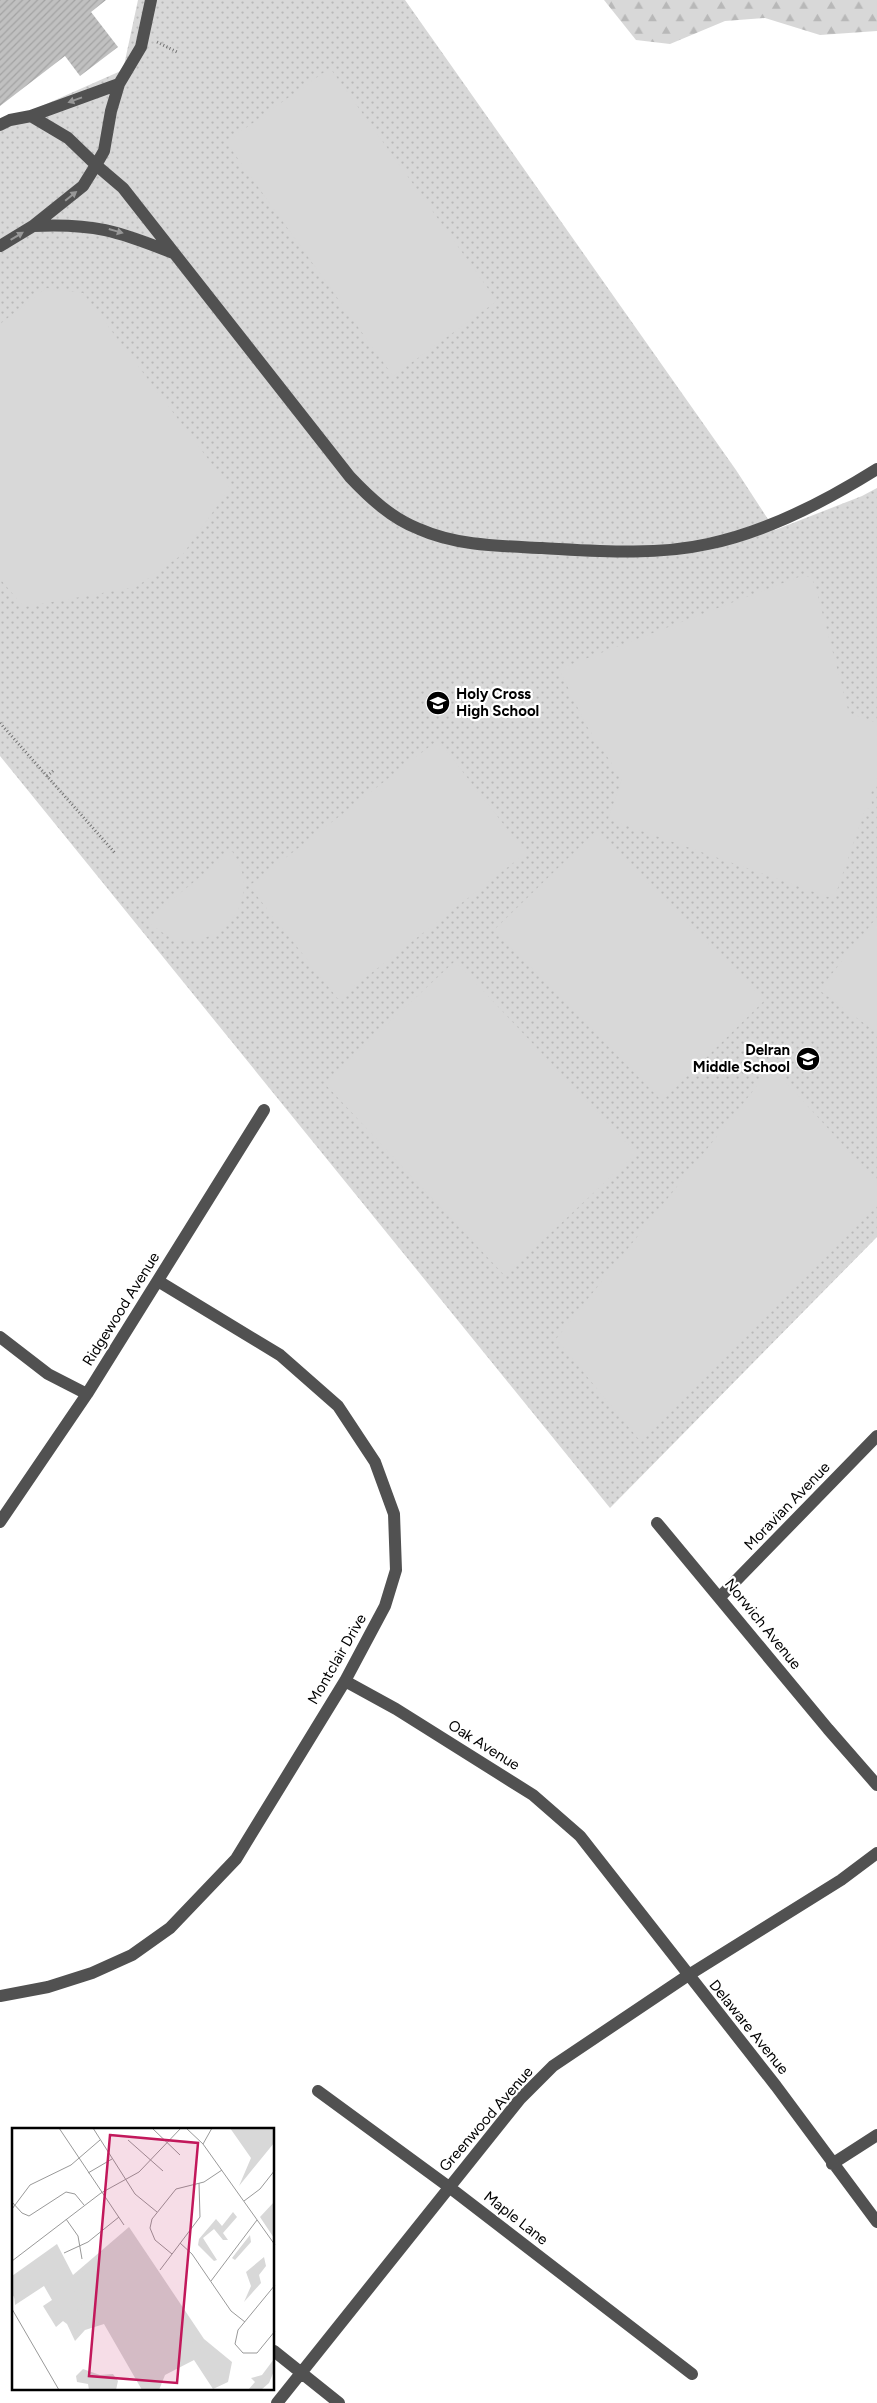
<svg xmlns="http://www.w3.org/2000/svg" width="877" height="2403" viewBox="0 0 877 2403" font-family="Figtree,sans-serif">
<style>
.green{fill:url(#green-dots)}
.forest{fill:url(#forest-firs)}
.pitch{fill:#d8d8d8}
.building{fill:url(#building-hatch)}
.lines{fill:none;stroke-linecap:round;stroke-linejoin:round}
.path{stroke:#737373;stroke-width:3;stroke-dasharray:1 2.5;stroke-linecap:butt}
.minor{stroke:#515151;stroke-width:12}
.oneway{fill:#979797}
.labels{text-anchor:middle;stroke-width:4.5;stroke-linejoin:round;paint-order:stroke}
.poi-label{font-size:15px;font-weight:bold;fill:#000;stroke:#fff;text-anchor:start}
.street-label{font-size:15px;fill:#000;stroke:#fff}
.inset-road{fill:none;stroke:#999;stroke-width:1}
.view{fill:#c2185b;fill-opacity:0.15;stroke:#c2185b;stroke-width:2.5}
.inset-edge{fill:none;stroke:#000;stroke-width:2.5}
</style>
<defs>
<pattern id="green-dots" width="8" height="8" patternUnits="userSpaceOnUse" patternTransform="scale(1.25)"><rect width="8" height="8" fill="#d8d8d8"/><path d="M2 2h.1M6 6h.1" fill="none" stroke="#b8b8b8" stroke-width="1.8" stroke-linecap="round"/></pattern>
<pattern id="forest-firs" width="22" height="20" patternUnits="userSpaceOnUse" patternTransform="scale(1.25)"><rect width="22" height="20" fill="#d8d8d8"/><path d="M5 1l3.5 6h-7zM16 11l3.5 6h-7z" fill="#b8b8b8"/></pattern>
<pattern id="building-hatch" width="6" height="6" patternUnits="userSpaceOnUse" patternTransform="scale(1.25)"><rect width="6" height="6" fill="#c0c0c0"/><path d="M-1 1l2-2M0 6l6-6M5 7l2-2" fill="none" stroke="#a3a3a3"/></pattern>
</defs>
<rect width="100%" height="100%" fill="#fff"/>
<path class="green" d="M138,0h267l331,470 39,60 87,-34 15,-8v749l-267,271 -610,-752v-628l10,-8 113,-50z"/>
<path class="forest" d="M604,0h273v31l-57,4 -55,-17 -40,3 -55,23 -34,-4z"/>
<path class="pitch" d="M330,68l167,233 -104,75 -167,-234z
M46,288l37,5 147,195 -47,66 -47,33 -112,20 -24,-28v-255z
M804,575l7,3 4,7 34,128 28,10v55l-7,18 3,11 -8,3 -31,89 -226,-80 14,-40 -36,-54 -27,-56z
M438,740l88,113 -188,146 -89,-113z
M597,830l167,171 -102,100 -168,-171z
M232,851c6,10 12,21 12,33 1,35 -33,63 -68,55 -11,-3 -20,-11 -29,-19z
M877,917v116l-58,-43z
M455,961l181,192 -131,123 -181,-193z
M772,1067l105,115v24l-236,236 -85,-103z"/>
<path class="building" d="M0,0h106l-15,12 27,35 -38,29 -15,-20 -65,50z"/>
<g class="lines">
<path class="path" d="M157,42l20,10
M0,723l115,130
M47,776l7,-6"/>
<path class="minor" d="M151,0l-10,47 -22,37 -8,27 -7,40 -8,14 27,23 227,289c20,21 41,41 69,52 38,17 82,17 123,19 55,3 112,8 166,-4 59,-12 118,-43 169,-75
M31,116l88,-32
M0,125l10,-5 21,-4 37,22 28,27 -13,21 -50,40 -33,20
M33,226c61,-3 85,5 140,27
M0,1337l48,37 39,20
M0,1522l87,-128 177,-284
M657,1523l171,206 49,56
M720,1597l157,-161
M345,1681l51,28 137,86 47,41 196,250 101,136
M0,1996l48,-9 44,-14 40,-18 38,-27 66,-69 109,-178 40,-75 11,-36 -2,-56 -19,-52 -37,-56 -58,-51 -122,-74
M318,2091l131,96 243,187
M832,2164l45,-29
M274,2351l65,52
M277,2403l243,-304 33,-33 134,-90 154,-96 36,-27"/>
</g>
<defs><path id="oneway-solid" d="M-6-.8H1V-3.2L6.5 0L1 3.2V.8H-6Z" transform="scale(1.25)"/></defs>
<g class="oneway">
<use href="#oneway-solid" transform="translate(75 100) rotate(160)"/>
<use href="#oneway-solid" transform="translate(71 196) rotate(-39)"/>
<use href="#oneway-solid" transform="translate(116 231) rotate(16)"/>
<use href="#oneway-solid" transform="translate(17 236) rotate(-31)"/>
</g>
<defs>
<g id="school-disc" transform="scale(1.25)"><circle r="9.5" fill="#000" stroke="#fff"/><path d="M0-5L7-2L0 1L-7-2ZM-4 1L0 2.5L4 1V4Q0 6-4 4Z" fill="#fff"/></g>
</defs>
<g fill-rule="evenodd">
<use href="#school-disc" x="438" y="703"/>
<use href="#school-disc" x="808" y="1059"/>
</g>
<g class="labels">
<g class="poi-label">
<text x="456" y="699">Holy Cross<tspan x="456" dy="17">High School</tspan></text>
<text x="790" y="1055" text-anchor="end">Delran<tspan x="790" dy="17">Middle School</tspan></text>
</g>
<g class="street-label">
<text transform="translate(121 1309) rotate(-58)" y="5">Ridgewood Avenue</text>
<text transform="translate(787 1506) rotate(-46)" y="5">Moravian Avenue</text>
<text transform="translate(763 1624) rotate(51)" y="5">Norwich Avenue</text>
<text transform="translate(337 1659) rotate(-60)" y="5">Montclair Drive</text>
<text transform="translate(484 1745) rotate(32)" y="5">Oak Avenue</text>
<text transform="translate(749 2027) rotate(51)" y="5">Delaware Avenue</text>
<text transform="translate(486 2119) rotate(-49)" y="5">Greenwood Avenue</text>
<text transform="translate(516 2218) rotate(38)" y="5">Maple Lane</text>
</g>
</g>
<g transform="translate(12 2128)">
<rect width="262" height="262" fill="#fff"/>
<path d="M117,99l75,112 28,23 -4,20 -15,7 -19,-29 -29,15 -6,15h-17l-38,-66 -19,6 -10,11 -8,-17 -4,-3 -7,6 -13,-21 9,-6 -8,-14 -29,19 -3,-29 45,-32 16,31z" fill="#d8d8d8"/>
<path d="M218,0h44v15l-35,43 12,-28zM262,74v36l-14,-21zM221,84l4,5 -14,16 5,7h-5l-9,-11 -11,9 14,22 -3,1 -16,-16 1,-6 17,-20 6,7zM238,107l1,7 -16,18 -3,-2zM252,129l2,9 -7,9 2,8 -17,19 7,-16 -5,-14zM262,231v12l-5,12 -8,7h-13l7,-8 -4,-4 11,-3zM71,241l17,6 13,-1 5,7 -2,9h-27l-1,-6 -11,-2 -1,-6z" fill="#d8d8d8"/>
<path d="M113,105l8,11 -24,26 -11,-14zM125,123l17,21 -15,11 -16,-21zM44,124l13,22 -19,3 -16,-9zM108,139l15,19 -11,9 -15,-18zM76,140l15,9 -15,16 -15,-16zM20,142l12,14 -28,16 -4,-6v-9zM140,152l8,13 -21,12 -8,-12zM60,155l4,14 -7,9 -7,-12zM89,158l22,10 -2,4 5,11 -26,7 -2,-13 -5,-2zM73,172l7,14 -13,9 -2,-13zM168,194l13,20 -18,12 -17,-21 10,-9zM129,214l14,25 -11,7 -15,-25zM194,218l24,18 -14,10 -20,-22z" fill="#d8d8d8"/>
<path class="inset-road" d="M47,0l65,97M81,0l42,66 22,18M140,0l28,27M174,0l17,16 72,101M116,12l35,31M191,16l9,-16M76,45l24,-14M232,73l16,-12 15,-19M0,74l10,11 7,3 37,-24 9,2 9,11M0,81l18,-24 41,-20 29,-25M54,91l12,17 4,23M168,115l12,11 39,57 14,11M52,125l24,-11 31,-25M160,126l-17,-14 -5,-12 2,-9 24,-30 28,-7 18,-12M0,133l89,-68 38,-21 42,-44M148,142l40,-53 -1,-34M199,153l46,-61M263,157l-37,45 -3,14 8,9h14l18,-22M0,181l47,81"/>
<path class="view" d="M98,7l88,8 -21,240 -88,-7z"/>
<rect width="262" height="262" class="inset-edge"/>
</g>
</svg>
